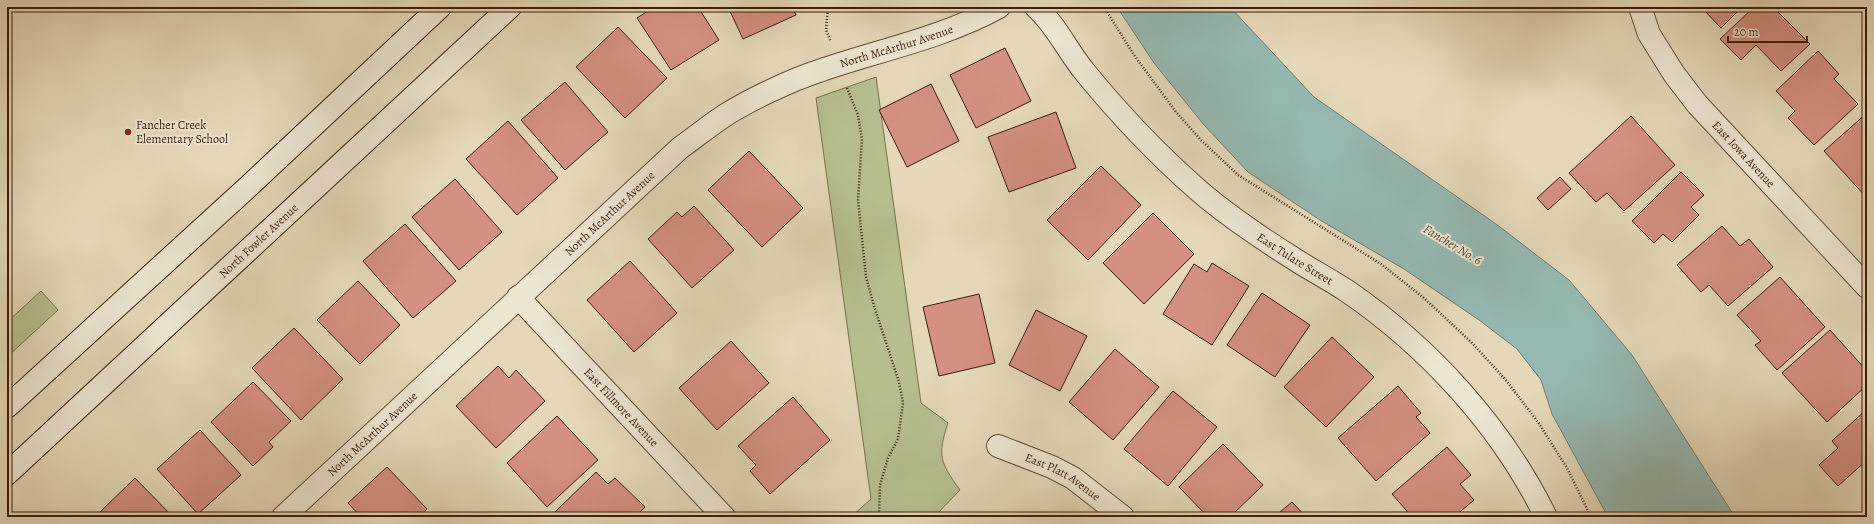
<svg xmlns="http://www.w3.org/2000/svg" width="1874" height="524" viewBox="0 0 1874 524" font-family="Alegreya,serif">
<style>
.green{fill:#b6be8e;stroke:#7a6d4c}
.water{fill:#95b9b2;stroke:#727a6e}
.building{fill:#d49081;stroke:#3d1c09}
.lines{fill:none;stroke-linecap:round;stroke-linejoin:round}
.street-casing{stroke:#674b35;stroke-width:24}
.secondary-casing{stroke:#3d1c09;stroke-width:24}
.path{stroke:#3d1c09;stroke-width:2.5;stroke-dasharray:1 2;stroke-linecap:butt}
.street{stroke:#ede6d1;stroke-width:22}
.secondary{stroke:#ede6d1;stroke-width:22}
.poi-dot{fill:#8f2418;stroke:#ede6d1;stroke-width:1.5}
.labels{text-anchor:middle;stroke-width:4;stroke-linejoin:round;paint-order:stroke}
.street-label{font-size:12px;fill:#3d1c09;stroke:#ede6d1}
.poi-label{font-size:12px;fill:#3d1c09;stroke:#ede6d1;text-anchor:start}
.water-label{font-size:13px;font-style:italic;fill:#574b3c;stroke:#ede6d1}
</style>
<rect width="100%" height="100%" fill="#e4d8b8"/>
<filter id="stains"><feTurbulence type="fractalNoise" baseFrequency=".005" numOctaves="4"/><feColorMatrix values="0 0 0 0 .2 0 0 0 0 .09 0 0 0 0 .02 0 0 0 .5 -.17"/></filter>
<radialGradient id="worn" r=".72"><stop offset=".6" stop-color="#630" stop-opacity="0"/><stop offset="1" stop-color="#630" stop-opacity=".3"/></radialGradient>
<path class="green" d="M876,77l45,326 27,20c-11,33 -8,39 12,67l-26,27h-83l20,-18 -55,-401z
M41,291l17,19 -51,47v-35z"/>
<path class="water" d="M1117,7h113l84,90 182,127 73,56 63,75 103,162h-127l-56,-103 -11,-34 -24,-31 -38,-29 -75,-51 -84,-49 -72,-48 -44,-47 -50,-62z"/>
<path class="building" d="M654,7h44l21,33 -48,30 -34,-52z
M728,7h64l4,8 -53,24z
M1701,7h41l-21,21z
M1754,7h19l37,37 -29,27 -25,-26 -15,15 -21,-21z
M618,27l49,51 -42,40 -49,-51z
M1005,48l26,53 -55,27 -26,-53z
M1818,51l21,23 -5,5 24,25 -44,41 -26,-27 7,-7 -19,-20z
M565,82l43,50 -43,38 -44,-50z
M931,84l28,57 -52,26 -28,-57z
M1056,112l20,56 -67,24 -21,-55z
M1867,113v85l-43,-47z
M1631,116l44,49 -51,46 -17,-18 -11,9 -27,-29z
M508,121l50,57 -41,37 -51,-56z
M749,151l54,57 -41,39 -54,-57z
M1101,166l40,39 -53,55 -41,-40z
M1681,172l23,23 -13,12 8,8 -27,27 -9,-8 -9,9 -22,-22z
M1560,177l11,12 -23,21 -11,-12z
M455,179l47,53 -43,38 -47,-53z
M694,206l40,44 -42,38 -44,-49 29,-27 5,5z
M1153,213l41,41 -50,50 -41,-41z
M405,224l51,57 -43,37 -50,-57z
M1722,226l18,20 9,-7 24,28 -45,39 -19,-21 -8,7 -24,-27z
M630,261l47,52 -43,39 -47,-52z
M1212,263l37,23 -37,59 -49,-31 31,-50 13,8z
M1780,277l45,50 -48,43 -22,-25 6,-4 -24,-26z
M358,281l42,44 -40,39 -43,-44z
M1262,293l48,32 -35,52 -48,-32z
M979,294l16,69 -56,13 -16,-69z
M1036,310l51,26 -27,55 -51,-26z
M294,328l49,51 -42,41 -49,-52z
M1830,330l37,41v14l-40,37 -45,-49z
M1332,337l42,40 -48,50 -42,-40z
M731,341l38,42 -52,47 -38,-42z
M1115,349l44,38 -46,53 -44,-38z
M498,366l11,12 7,-8 29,31 -49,47 -40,-42z
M253,382l38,39 -22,21 4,5 -20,19 -42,-44z
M1398,386l23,27 -5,4 14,16 -54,48 -38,-43z
M1173,391l44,36 -49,59 -44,-37z
M793,397l37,43 -60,54 -20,-23 6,-6 -18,-19z
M1867,409v51l-29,26 -19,-21 19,-17 -6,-7z
M557,416l41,44 -51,47 -40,-44z
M200,430l41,45 -43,39 -41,-45z
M1223,444l40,41 -33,32h-22l-29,-30z
M1447,447l24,28 -11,9 14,16 -20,17h-42l-20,-23z
M387,467l40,42 -8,8h-58l-13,-14z
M596,472l12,12 7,-6 30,29 -10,10h-76l-5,-4z
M135,478l38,39h-78z
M1292,502l14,15h-32z"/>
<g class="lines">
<g class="street-casing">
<g id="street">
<path id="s1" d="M1036,7c20,18 31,43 48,64 35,43 73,83 114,119 31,27 66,50 101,72 16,10 33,19 48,29 82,56 155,136 199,226"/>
<path id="s2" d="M1640,7l9,27 25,40 23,30 170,183"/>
<path id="s3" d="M518,297l206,220"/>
<path id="s4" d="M998,446l54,21 21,11 50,39"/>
<path id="s5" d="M283,517l397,-369c14,-10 29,-22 44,-32 25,-16 67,-36 95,-45 60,-21 124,-33 180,-64"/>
</g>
</g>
<g class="secondary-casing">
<g id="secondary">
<path d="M7,407l243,-222 190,-178"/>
<path id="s6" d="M7,474l503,-467"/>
</g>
</g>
<path class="path" d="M828,7l-2,23 5,12
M1104,7l30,48 42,57 25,28 37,35 143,89 43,34 47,44 34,37 33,43 29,46 24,49
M847,88l11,27 4,24 -4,61 8,77 8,29 25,76 4,21 -5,36 -10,19 -8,27 -1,32"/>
<use href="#street" class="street"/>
<use href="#secondary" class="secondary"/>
</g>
<circle class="poi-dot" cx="128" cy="132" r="4"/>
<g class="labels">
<g class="street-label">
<text dy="4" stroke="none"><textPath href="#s5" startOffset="783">North McArthur Avenue</textPath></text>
<text dy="4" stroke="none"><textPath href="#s2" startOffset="182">East Iowa Avenue</textPath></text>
<text dy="4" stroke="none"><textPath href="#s5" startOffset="446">North McArthur Avenue</textPath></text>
<text dy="4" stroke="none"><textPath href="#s6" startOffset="343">North Fowler Avenue</textPath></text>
<text dy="4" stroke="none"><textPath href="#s1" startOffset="364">East Tulare Street</textPath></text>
<text dy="4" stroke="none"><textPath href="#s3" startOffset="151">East Fillmore Avenue</textPath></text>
<text dy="4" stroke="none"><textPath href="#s5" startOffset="122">North McArthur Avenue</textPath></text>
<text dy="4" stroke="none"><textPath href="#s4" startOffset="72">East Platt Avenue</textPath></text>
</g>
<g class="poi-label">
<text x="136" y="129">Fancher Creek<tspan x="136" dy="14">Elementary School</tspan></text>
</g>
<g class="water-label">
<text transform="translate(1453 244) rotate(31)" y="5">Fancher No. 6</text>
</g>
</g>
<rect width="1874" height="524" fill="none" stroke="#e4d8b8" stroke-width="24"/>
<rect x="8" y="8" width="1858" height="508" fill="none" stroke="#3d1c09" stroke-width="2"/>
<rect x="12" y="12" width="1850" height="500" fill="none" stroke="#3d1c09"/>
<path d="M1728 36v6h79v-6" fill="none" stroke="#3d1c09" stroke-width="2"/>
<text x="1734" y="36" font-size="12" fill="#3d1c09" stroke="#ede6d1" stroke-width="3" paint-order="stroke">20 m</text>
<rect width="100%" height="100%" filter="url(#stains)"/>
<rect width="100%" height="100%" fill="url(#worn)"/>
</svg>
